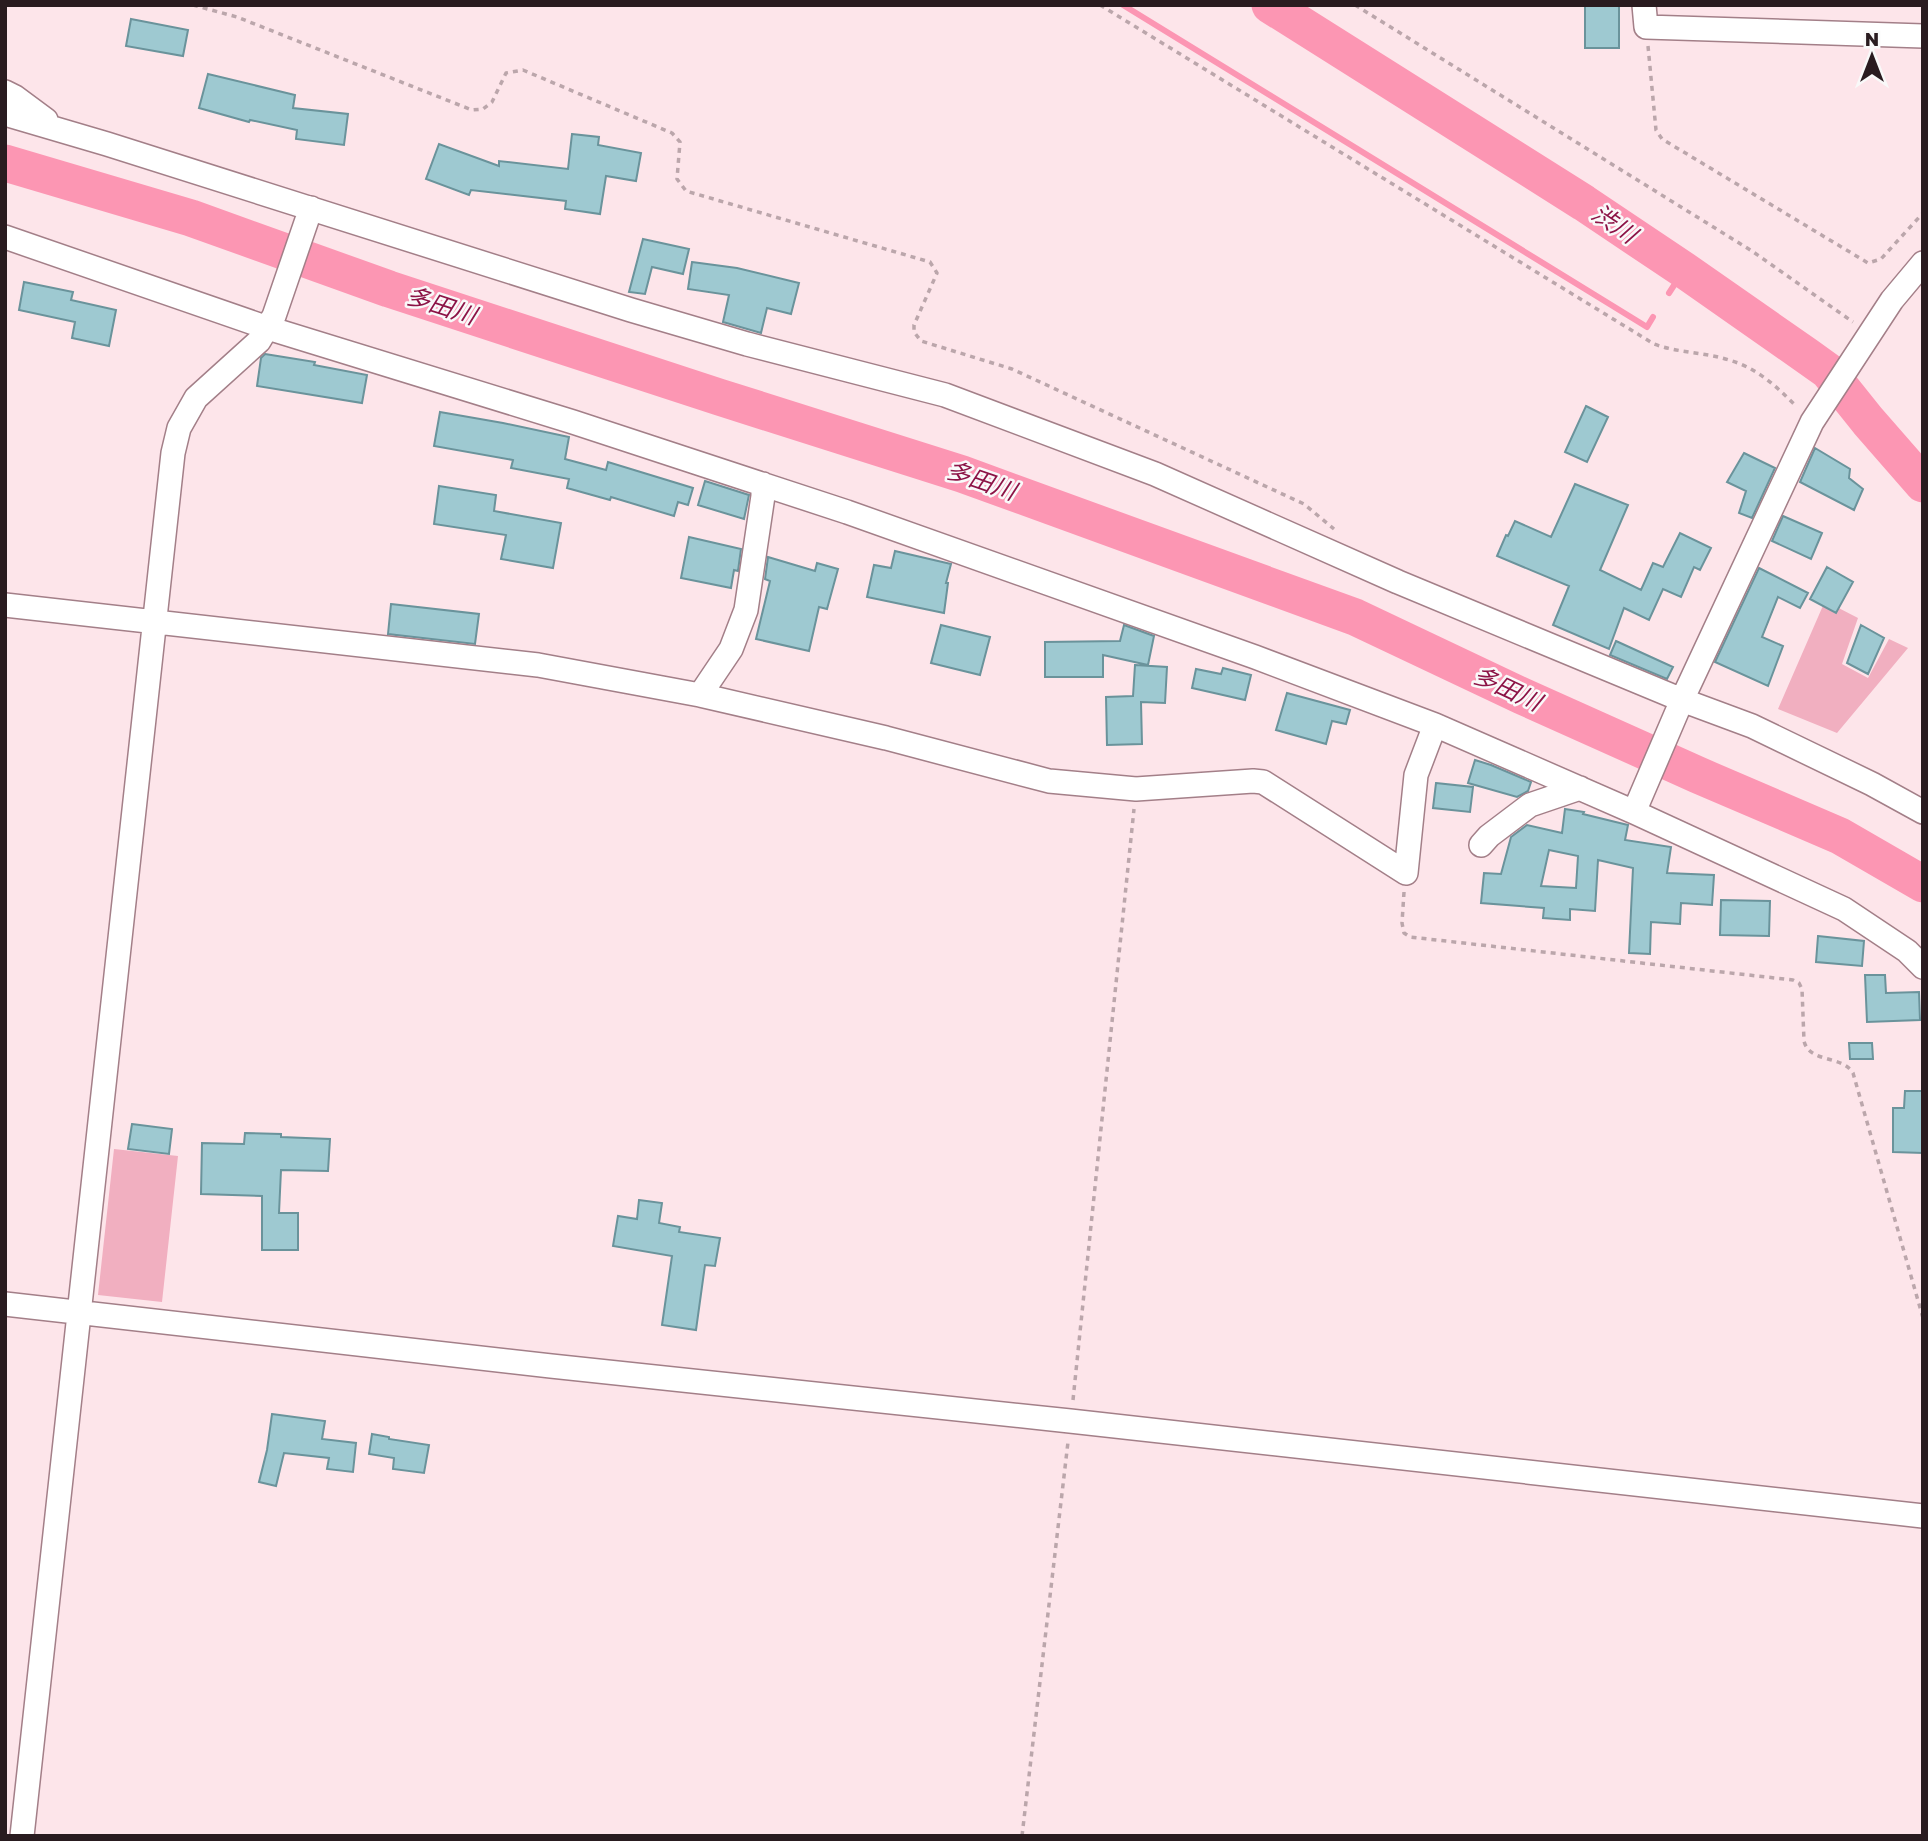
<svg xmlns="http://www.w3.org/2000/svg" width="1928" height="1841" viewBox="0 0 1928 1841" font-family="'Golos Text','Noto Sans JP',sans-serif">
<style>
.green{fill:#f1afc0}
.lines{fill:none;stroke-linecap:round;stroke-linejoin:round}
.stream{stroke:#fc96b3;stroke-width:6}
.river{stroke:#fc96b3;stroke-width:37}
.building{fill:#9ec9d1;stroke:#6a939b;stroke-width:2;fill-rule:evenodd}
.street-casing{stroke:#a37f88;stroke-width:26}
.path{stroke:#bba6ab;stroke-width:3.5;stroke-dasharray:5 5;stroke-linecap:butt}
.street{stroke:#fff;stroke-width:23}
.labels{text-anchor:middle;stroke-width:5;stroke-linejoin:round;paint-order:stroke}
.water-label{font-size:24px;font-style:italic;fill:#8c1346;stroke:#f9f9f9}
</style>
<rect width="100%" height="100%" fill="#fde5ea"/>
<path class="green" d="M1825,601l33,17 -16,46 26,14 21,-39 19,9 -71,85 -59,-24z
M114,1149l64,7 -16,146 -64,-7z"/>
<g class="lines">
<path class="stream" d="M1123,5l524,322 6,-10
M1669,293l15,-23"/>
<path class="river" d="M1270,5l314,198 100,67 123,86 21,15 40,50 55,63
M5,163l186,55 198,71 330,108 243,77 393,143 167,79 176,79 142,61 83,48"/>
</g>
<path class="building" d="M1585,5h34v43h-34z
M131,19l57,11 -5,26 -57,-10z
M208,74l87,21 -2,13 55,6 -4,31 -48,-6 1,-9 -47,-10 -1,2 -50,-14z
M572,134l27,3 -1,8 43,8 -5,28 -30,-5 -6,38 -35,-5 1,-8 -95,-11 -2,5 -43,-16 13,-35 60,22v-5l69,8z
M643,239l46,10 -6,25 -31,-7 -7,27 -16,-2z
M692,262l45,6 62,15 -8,31 -24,-6 -6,25 -38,-11 6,-27 -41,-6z
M24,282l49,10 -2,8 45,10 -7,36 -37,-8 3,-16 -56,-12z
M265,354l50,8 -1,3 53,10 -5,28 -105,-17 4,-28z
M1586,406l22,11 -21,45 -22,-10z
M440,412l63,11 66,14 -4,22 41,11 2,-8 85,26 -5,17 -10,-3 -4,14 -63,-19 -1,3 -43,-12 2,-9 -58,-11 2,-8 -79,-14z
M1815,448l35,21 -1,9 14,11 -9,21 -54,-28z
M1744,453l31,15 -23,50 -13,-5 7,-22 -19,-9z
M705,481l44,14 -5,24 -46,-14z
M1575,484l53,21 -28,65 41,20 12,-27 10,4 17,-34 31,15 -11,22 -6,-3 -13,30 -18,-8 -14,31 -25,-12 -15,41 -56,-24 16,-39 -72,-30 9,-21 2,1 7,-15 36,16z
M439,486l57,9 -2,16 67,12 -8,45 -52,-9 5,-24 -72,-11z
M1783,516l39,17 -11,26 -39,-18z
M689,537l52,12 -3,22 -4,-1 -3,18 -50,-10z
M895,551l56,13 -5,19h2l-4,30 -77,-16 7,-32 17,3z
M768,557l47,14 2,-8 21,6 -11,40 -8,-2 -10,44 -53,-12 14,-58 -5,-2z
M1827,567l26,15 -17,31 -26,-14z
M1759,568l49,25 -8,15 -22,-11 -16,40 21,9 -15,40 -53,-24z
M391,604l88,10 -4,30 -87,-10z
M941,625l49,12 -10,38 -49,-12z
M1124,625l30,11 -6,29 -45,-10v22h-58v-35l75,-1z
M1861,625l23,13 -16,36 -21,-11z
M1616,641l57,26 -6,12 -57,-24z
M1135,665l32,2 -2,36 -24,-1 1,42 -35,1 -1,-48 27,-1z
M1223,668l28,7 -6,25 -53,-12 4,-19 25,5z
M1287,693l63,17 -4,14 -14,-3 -6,23 -50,-14z
M1475,760l16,5 40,17 -3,9 -11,6 -49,-14z
M1436,783l37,4 -3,25 -37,-4z
M1565,809l19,3 -1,2 45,11 -3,15 46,7 -4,26 47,2 -2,30 -31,-2 -1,21 -29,-2 -1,32 -21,-1 4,-85 -35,-8 -3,51 -25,-2v11l-27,-2 1,-10 -63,-5 3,-30 17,1 10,-37 16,-12 35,8zM1549,850l29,6 -2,32 -35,-2z
M1721,900l49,1 -1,35 -49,-1z
M1818,936l46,5 -2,25 -46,-4z
M1865,975h20l1,18 33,-1 1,28 -53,2z
M1849,1043h23l1,16h-23z
M1905,1091h18v62l-30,-1v-44h11z
M132,1124l40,5 -3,25 -41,-5z
M245,1133l36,1v3l49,2 -2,32 -47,-1 -2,43h19v37h-36v-54l-61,-2 1,-51 42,1z
M639,1200l23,3 -3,20 21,4 -1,5 41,6 -5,28 -10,-1 -9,65 -34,-5 10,-69 -59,-10 5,-30 19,3z
M272,1414l53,7 -3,18 34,4 -3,29 -26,-3 2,-11 -45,-5 -8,33 -17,-4 8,-32z
M372,1434l17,3v2l40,6 -5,28 -31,-4 1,-11 -25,-4z"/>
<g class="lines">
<g class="street-casing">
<path id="street" d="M1644,5l2,22 277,9
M5,92l10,5 31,23
M5,114l102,30 524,166 116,34 198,51 210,79 243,108 284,118 70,26 120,58 51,28
M5,237l263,91 305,94 274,90 408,145 180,68 199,87 210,97 63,42 16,16
M5,605l533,60 162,30 186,43 163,43 87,8 117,-8 10,1 143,91 10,-98 19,-50
M700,695l31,-46 15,-39 17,-114v-12
M1634,812l48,-112 130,-278 80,-122 31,-37
M1481,845l8,-9 41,-31 50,-17
M5,1304l546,62 519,55 853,95
M22,1836l151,-1383 6,-25 17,-30 63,-57 15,-25 37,-108"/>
</g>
<path class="path" d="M193,5l44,12 235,93 11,-1 9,-7 14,-29 17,-3 149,63 8,9 -3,37 9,12 244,71 7,11 -23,52v7l7,9 91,28 292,135 30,25
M1100,5l554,339c24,9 50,8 75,16 28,8 47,26 67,46
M1355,5l397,246 101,71
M1648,46l8,84 6,9 206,124 13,-4 42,-46
M1404,892l-2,31 2,10 6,4 383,43 6,3 3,6 2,52c5,22 38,14 49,32l70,245
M1073,1400l61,-591
M1022,1836l46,-394"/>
<use href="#street" class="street"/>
</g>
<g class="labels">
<g class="water-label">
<text transform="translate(1614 224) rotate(34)" y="8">渋川</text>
<text transform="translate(441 306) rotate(18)" y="8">多田川</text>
<text transform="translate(981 481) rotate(19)" y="8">多田川</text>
<text transform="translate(1507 689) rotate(25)" y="8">多田川</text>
</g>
</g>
<rect width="1928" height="1841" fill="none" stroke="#291b1f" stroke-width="14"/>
<g transform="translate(1872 56)" stroke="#f9f9f9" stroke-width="5" paint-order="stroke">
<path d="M0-5L12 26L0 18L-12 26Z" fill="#291b1f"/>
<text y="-10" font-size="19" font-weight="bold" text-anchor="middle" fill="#291b1f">N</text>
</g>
</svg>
